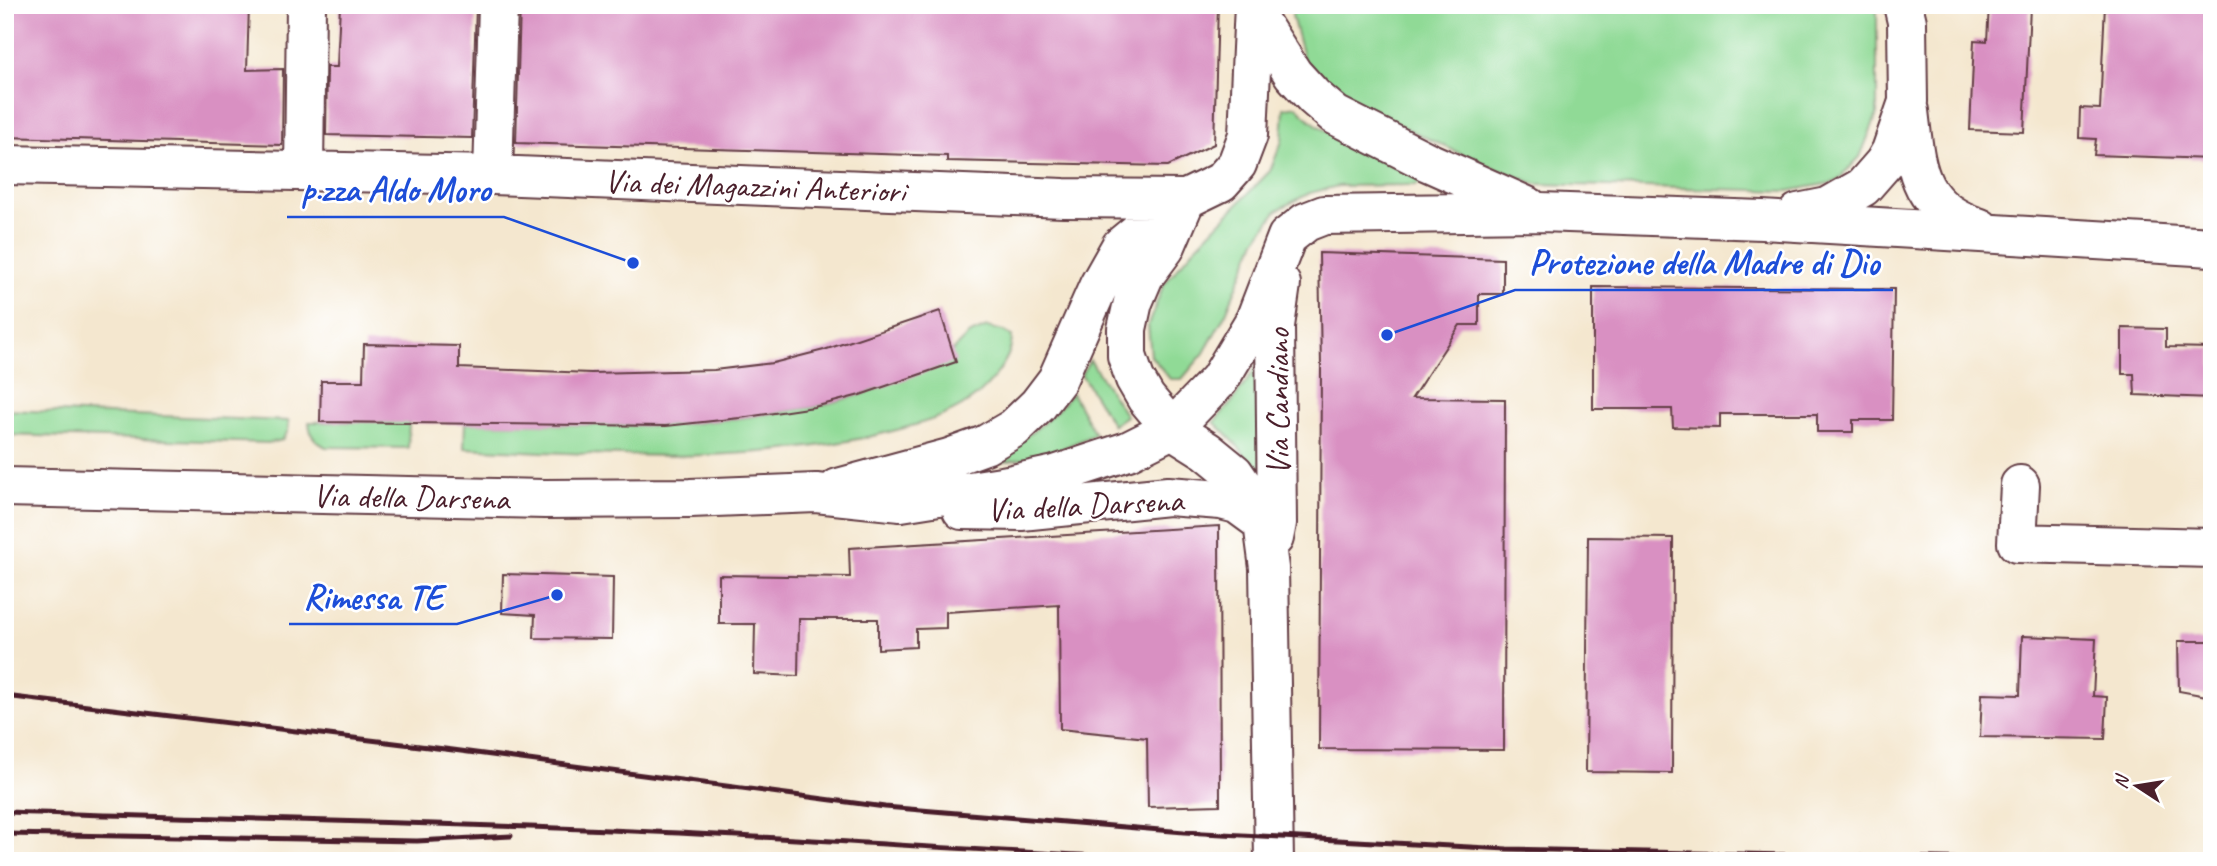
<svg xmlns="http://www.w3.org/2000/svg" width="2217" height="866" viewBox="0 0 2217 866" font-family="Caveat,sans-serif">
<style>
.green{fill:#90da96;stroke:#6d7c60;stroke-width:2}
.building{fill:#d990c2}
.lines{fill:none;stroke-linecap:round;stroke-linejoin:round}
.minor-casing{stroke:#643d44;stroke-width:42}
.minor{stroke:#fff;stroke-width:38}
.rail{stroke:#4a1f2b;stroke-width:5}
.labels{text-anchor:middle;stroke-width:5;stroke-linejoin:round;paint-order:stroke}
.street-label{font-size:33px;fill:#4a1f2b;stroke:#fff}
.leader{fill:none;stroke:#1d4ed8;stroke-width:2.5}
.callout-dot{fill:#1d4ed8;stroke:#fff;stroke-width:2.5}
.callout-label{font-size:35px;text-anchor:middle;font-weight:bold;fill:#1d4ed8;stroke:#fff;stroke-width:5;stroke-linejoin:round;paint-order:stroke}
</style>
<rect width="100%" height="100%" fill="#fff"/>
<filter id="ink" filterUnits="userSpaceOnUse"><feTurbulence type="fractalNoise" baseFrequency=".0143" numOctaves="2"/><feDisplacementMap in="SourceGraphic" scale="14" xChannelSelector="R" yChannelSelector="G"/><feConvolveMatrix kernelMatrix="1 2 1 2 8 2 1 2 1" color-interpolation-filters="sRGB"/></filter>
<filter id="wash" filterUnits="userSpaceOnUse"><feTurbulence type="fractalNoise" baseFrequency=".00686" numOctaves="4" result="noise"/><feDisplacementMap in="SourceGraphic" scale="28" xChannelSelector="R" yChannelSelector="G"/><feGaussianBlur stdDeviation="1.57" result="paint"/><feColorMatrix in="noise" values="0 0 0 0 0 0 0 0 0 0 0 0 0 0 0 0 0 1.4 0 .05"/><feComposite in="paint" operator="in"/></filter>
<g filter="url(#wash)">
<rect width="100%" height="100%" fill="#f4e7cf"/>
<path class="green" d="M1293,5h584v109l-17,43 -24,25 -48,9 -252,-7 -62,-24 -146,-68 -24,-31 -12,-45z
M1297,106c19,28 88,54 120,70l5,4 -5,5 -79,1 -28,7 -33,17 -21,30 -30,73 -22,40 -22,26h-12l-19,-23 -3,-31 16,-41 29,-34 77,-79 12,-30 2,-33z
M987,327l16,4 9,5c0,16 -7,26 -16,39 -27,38 -71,48 -115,59 -136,32 -278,21 -417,14l1,-25 201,3 74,-8 74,-11 46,-12 62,-24 26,-16 20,-20z
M1090,360l36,56 -13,9 -32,-51z
M1257,366l6,115c-14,-23 -29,-41 -49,-59l19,-21z
M1072,393l23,41 -45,20 -81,14c44,-24 71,-34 103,-75z
M5,410l284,11 -1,10 -6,9 -12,3 -265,-8z
M309,422h100l-1,26 -82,-1c-12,-6 -16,-12 -17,-25z"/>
<g id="blocks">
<path class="building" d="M5,5h244l-2,65 36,-1 -1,76 -277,-8z
M340,5h136l-4,133 -146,-3 1,-68h10z
M520,5h698l-4,139 -46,22 -221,-5v-5l-431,-13z
M1989,5l41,2 -6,125 -54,-2 4,-90 13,1z
M2105,5h107v154l-118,-4 2,-16 -17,-1 1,-30 20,1z
M1319,253l184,6v35h-24v31h-19l-48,73 93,1 -1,351 -185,-1 2,-382z
M1593,287l301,2 -2,131h-39v12h-36v-18h-97v14l-47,-1 -1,-18h-79z
M940,311l16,51 -96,33 -46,12 -74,11 -74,8 -346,-4 1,-41h42l1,-37 95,2v22l132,5 123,-3 59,-7 51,-13z
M2122,328l44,1v18l46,1v50l-77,-3 -1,-21h-12z
M1219,526l1,279 -72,2 -1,-69 -87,-9 -1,-124 -113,7v16l-30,1v18l-38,2v-30h-79l-1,57 -44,-2 1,-50h-36v-49l131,2 -1,-29z
M1588,537l85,1 -1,235 -86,-1z
M503,574l110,3 -1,62 -78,-1 1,-23 -33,-2z
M2022,636l74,3 -3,57 14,1 -2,42 -125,-2 2,-43 38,1z
M2178,641h34v56l-33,-6z"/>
</g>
</g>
<g filter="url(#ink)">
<use href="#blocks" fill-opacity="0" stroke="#643d44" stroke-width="2"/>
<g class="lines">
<g class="minor-casing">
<path id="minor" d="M1254,13l39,61 21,23 21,18 93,47 101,45
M1909,111c7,58 7,96 71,117
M5,165l488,10 571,23 122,1
M304,170l2,-165
M493,175l5,-170
M1186,199l-21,49 -21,28 -11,26 -6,27v27l8,23 11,19 26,31 35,22 27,22 22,32 7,18 6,45 5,293
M1798,213l30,-6 35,-20 21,-24 7,-12 17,-49 -1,-80 -4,-17
M1287,237l19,-15 18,-7 217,-3 221,8 450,27
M2020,485l-3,58 195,5
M5,487l540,12 145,-1 126,-5 85,9 107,-17 47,-10 73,-24 44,-22 47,-49 36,-60 32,-83
M838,488l111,-30 36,-13 29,-17 24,-23 19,-25 42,-95 22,-39 28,-23 37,-24 35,-17 16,-18 11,-29 6,-130
M962,510l59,1 147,-15 53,4 16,4 26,19
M1274,538l3,-15 -2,-197 6,-42"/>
</g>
<use href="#minor" class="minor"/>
<path class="rail" d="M5,696l448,54 432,57 299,25 323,17 567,12
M5,812c216,7 433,10 649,20 189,8 378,23 568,29
M5,834l412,7 94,-5"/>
</g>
</g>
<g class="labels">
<g class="street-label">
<text transform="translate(755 185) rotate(2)" y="12">Via dei Magazzini Anteriori</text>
<text transform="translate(1277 402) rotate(-90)" y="12">Via Candiano</text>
<text transform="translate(411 496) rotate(1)" y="12">Via della Darsena</text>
<text transform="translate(1085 504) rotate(-3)" y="12">Via della Darsena</text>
</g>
</g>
<path class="leader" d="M633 263L504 217H287M1387 335L1515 290H1893M557 595L457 624H289"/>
<g class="callout-dot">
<circle cx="633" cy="263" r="7"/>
<circle cx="1387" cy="335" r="7"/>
<circle cx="557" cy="595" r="7"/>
</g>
<g class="callout-label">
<text x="396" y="201">p.zza Aldo Moro</text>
<text x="1704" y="274">Protezione della Madre di Dio</text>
<text x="373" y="609">Rimessa TE</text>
</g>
<rect width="2217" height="866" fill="none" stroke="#fff" stroke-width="28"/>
<g transform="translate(2137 786) rotate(282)" stroke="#ffffff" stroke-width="5" paint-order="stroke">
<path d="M0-5L12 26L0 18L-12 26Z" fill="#4a1f2b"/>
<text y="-10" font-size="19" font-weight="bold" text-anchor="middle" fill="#4a1f2b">N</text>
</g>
</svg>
